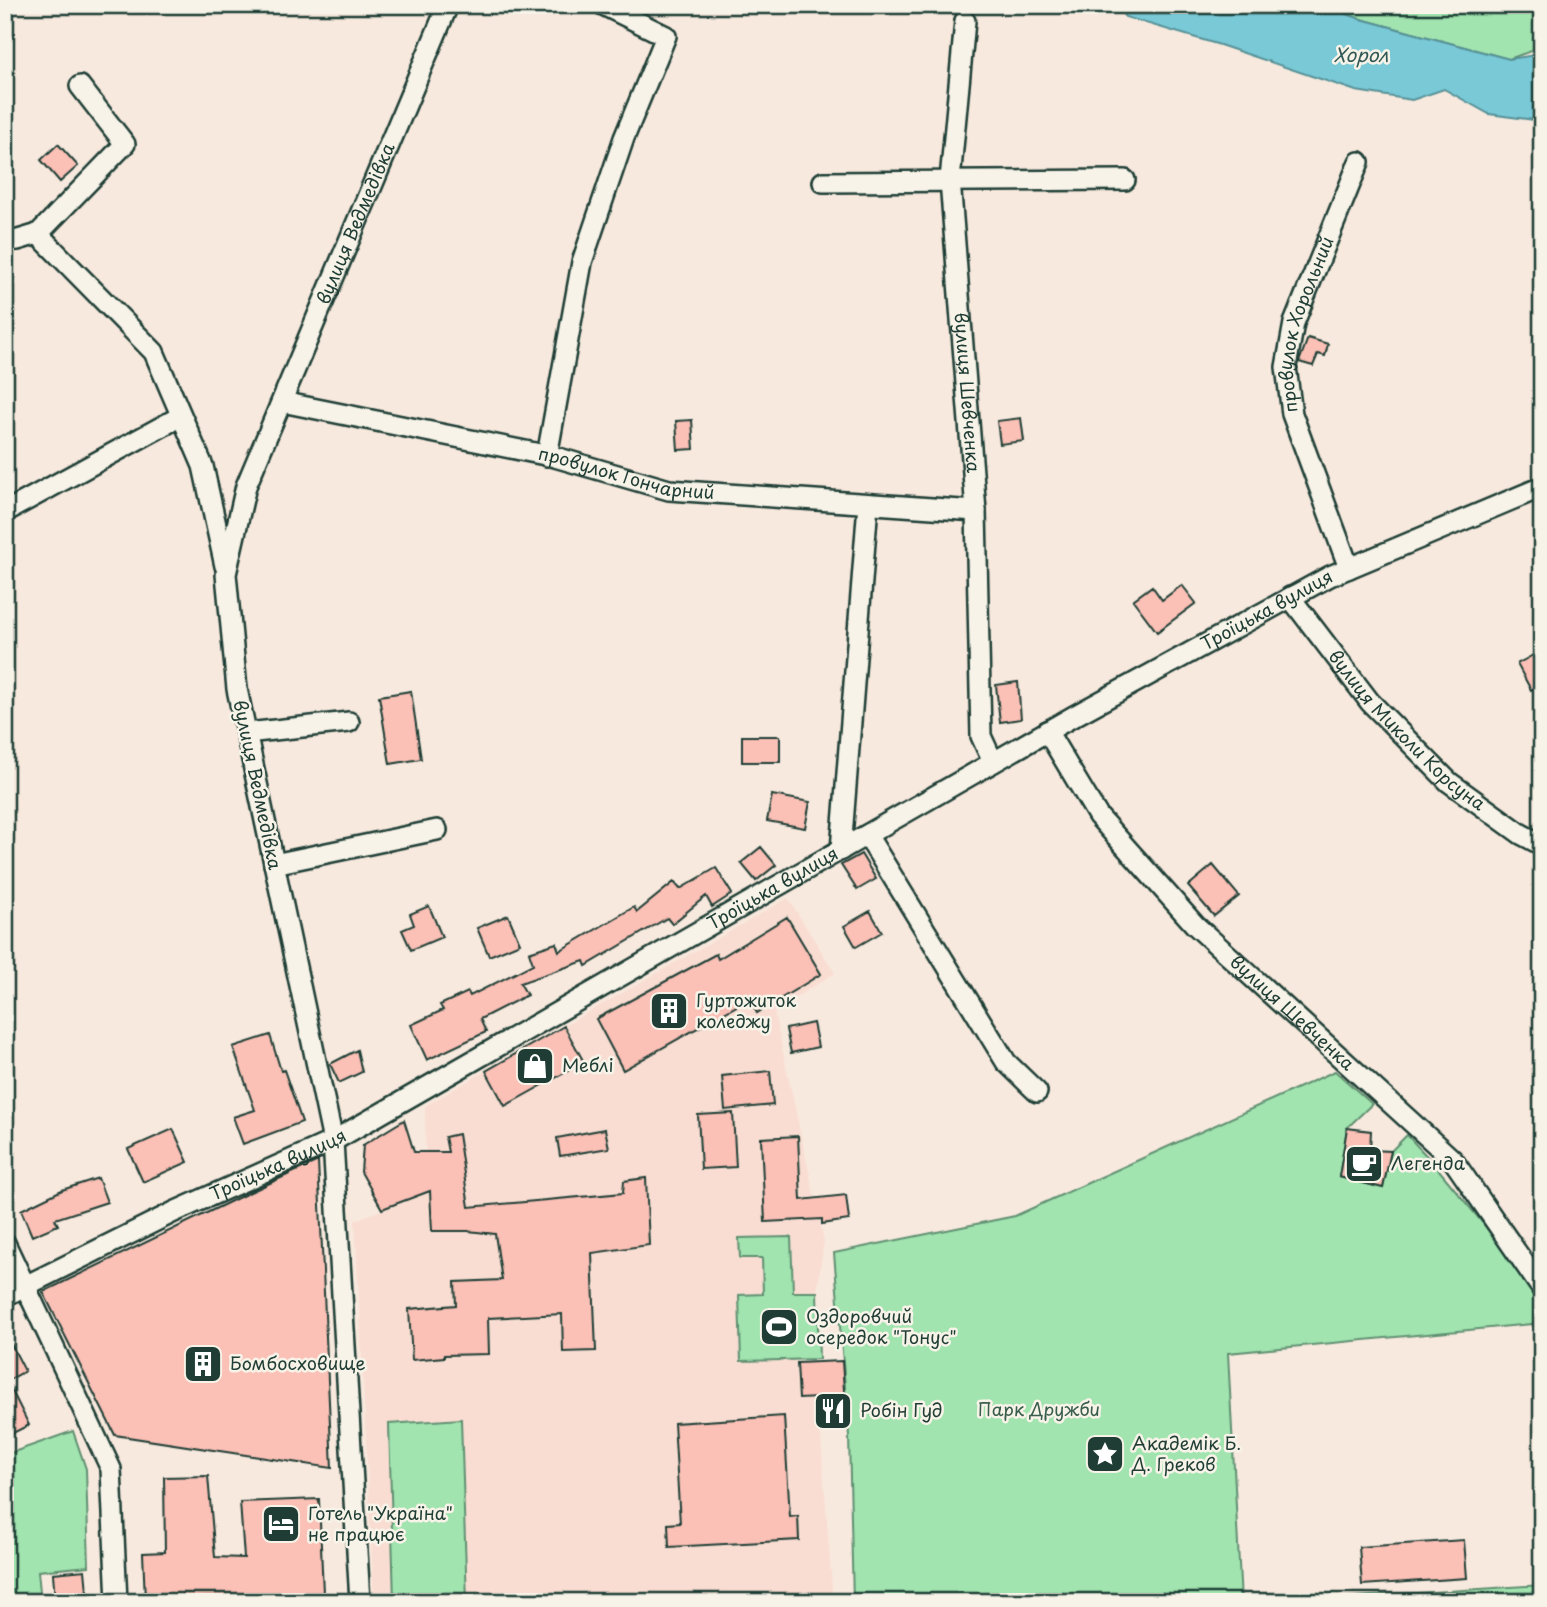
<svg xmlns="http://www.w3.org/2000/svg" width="1547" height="1607" viewBox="0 0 1547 1607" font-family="'Playpen Sans',sans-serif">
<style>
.built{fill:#f9ddd2}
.green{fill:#a1e4af;stroke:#609072;stroke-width:2}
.water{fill:#7ac9d7;stroke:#569196;stroke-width:2}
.building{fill:#fbc0b6;stroke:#1f3d34;stroke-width:2}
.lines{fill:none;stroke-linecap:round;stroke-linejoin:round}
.street-casing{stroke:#1f3d34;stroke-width:24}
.street{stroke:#f7f3e8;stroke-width:19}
.labels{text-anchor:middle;stroke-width:5;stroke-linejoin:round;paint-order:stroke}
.street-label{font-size:18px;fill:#1f3d34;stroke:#f7f3e8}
.poi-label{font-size:18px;fill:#1f3d34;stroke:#f7f3e8;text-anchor:start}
.park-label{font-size:18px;fill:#395e4d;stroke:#f7f3e8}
.water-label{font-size:19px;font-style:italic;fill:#315955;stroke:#f7f3e8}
</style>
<rect width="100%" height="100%" fill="#f8e9de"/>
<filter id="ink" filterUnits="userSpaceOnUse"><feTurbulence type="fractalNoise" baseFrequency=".0143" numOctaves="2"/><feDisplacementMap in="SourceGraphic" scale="14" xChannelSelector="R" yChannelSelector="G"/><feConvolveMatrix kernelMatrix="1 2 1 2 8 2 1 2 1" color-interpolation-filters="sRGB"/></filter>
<g filter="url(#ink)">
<path class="built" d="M788,898l47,75 -61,38 50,230 -7,51 2,67h-21l-1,4 21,35 15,204h-459l-19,-382 71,-27 -1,-87 60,-35 21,35 78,-44 -20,-36z"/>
<path class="green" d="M1321,5h221v42l-33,12 -148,-40z
M1335,1071l37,33 -25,24 -8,49 44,11 8,-37 16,-16 27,29 108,131v28l-314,30 13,249h-388l-4,-166 -15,-183 181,-37z
M791,1237l2,55h24l2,67 -78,2 -2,-66 24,-1 -1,-36h-22l-1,-20z
M461,1419l6,183h-73l-5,-178z
M73,1431l13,38 3,97 -51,5 3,31h-36v-147z
M1542,1585v17h-266z"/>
<path class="water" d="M1115,5h206l40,14 148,40 33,-5v67l-53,-7 -45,-25 -32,11 -56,-9 -136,-46 -95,-28z"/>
<path class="building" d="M58,144l20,22 -18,16 -19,-22z
M1308,338l20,6 -3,12 -7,-2 -5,12 -14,-4z
M1021,418l3,23 -24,3 -3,-23z
M692,420l2,29 -16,1 -2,-29z
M1182,585l14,18 -39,29 -24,-32 19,-14 10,14z
M1535,654l7,11v18l-11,7 -14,-26z
M1018,682l3,37 -21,3 -4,-37z
M411,691l10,68 -31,5 -11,-68z
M742,736h38v26h-38z
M772,795l38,7 -5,26 -38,-7z
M761,847l15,18 -20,16 -15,-18z
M861,854l15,25 -19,11 -16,-25z
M1213,865l26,31 -25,20 -26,-30z
M716,868l16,26 -20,13 -6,-11 -34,28 -5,-6 -81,48 -2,-5 -64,22 7,12 -47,24 6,13 -59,28 -16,-35 32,-15 -3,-5 28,-13 2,4 63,-32 -4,-12 27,-9 3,8 75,-44 3,5 37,-30 6,7z
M429,906l13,31 -31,13 -9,-20 12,-5 -4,-11z
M870,911l12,21 -26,15 -12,-21z
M508,915l12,28 -31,13 -12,-28z
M787,917l34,57 -64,39 -8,-14 -126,71 -27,-51 120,-65 2,5z
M813,1023l5,24 -27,6 -5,-24z
M564,1026l20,36 -79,44 -19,-35z
M270,1035l11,36 3,-1 18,52 -59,22 -10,-27 22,-7 -22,-63z
M357,1050l5,22 -23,11 -9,-19z
M770,1071l3,34 -48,5 -3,-34z
M733,1113l3,54 -35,2 -3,-54z
M404,1120l10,32h34l-3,-15 13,-3 11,73 154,-14 1,-12 22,-3 3,67 -57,8 4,98 -33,1 -1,-38 -74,4 1,36 -45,1v2l-32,3 -3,-51 47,-4 -1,-23 47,-2 -7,-46 -27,-3h-36l-2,-40 -48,18 -21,-37 2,-27z
M1347,1128l24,3 -1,19 21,1 -8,37 -44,-11z
M173,1129l15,33 -45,20 -15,-33z
M605,1129l4,19 -49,8 -3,-18z
M798,1136l3,64 45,-5 3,25 -27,4v-5l-57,3 -4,-84z
M318,1161l14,307 -217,-33 -72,-143 205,-99z
M98,1178l9,24 -52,17 3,6 -26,11 -11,-26 41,-20z
M5,1332l20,39 -18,10 22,44 -24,12z
M842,1361l4,59 -26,2 -2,-24 -19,1 -2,-36z
M784,1416l6,101 8,-1 1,24 -130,7 -1,-23 12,-1 -6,-100z
M208,1476l7,81 29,1 -4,-56 79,-3 4,94 -178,7 -2,-47 22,-1 -1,-75z
M1464,1540l3,38 -105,7 -3,-38z
M85,1570l3,32h-33l-2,-29z"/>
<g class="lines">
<g class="street-casing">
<g id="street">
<path id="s1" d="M965,21l-15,159 26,331 5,225 12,26"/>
<path d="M80,86l45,58 -87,90 116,118 49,114 22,100"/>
<path d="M823,182l302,-2"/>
<path d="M5,241l13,-1 20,-6"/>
<path id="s2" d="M282,402l273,55 114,33 307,21"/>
<path d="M547,456l35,-194 42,-124 42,-102 -63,-31"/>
<path d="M5,512l176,-96"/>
<path id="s3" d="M1349,568l-57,-154 -6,-47 8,-44 65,-161"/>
<path id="s4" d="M1290,597l80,105 79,80 72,52 21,11"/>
<path id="s5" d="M1047,731l51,85 97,109 258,235 89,129"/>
<path d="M246,733l103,-11"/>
<path d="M867,835l139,227 31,30"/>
<path d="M841,850l27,-346"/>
<path d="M274,864l163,-34"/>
<path d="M5,1243l106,226 6,133"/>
<path id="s6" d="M5,1296l169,-84 159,-71 741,-425 256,-140 212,-89"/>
<path id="s7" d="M360,1602l-27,-461 -96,-452 -11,-115 20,-88 202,-481"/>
</g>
</g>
<use href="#street" class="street"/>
</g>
</g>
<defs>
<g id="building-square" transform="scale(2.0125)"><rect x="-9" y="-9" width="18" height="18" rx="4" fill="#1f3d34" stroke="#f7f3e8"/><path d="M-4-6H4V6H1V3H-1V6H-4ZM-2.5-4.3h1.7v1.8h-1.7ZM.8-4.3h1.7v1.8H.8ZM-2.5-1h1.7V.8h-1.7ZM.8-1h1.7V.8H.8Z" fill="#fff"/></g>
<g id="shop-square" transform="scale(2.0125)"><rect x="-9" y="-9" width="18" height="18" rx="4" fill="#1f3d34" stroke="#f7f3e8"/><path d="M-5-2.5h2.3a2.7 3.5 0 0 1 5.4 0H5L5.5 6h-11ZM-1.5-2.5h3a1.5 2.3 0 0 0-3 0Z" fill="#fff"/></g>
<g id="cafe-square" transform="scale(2.0125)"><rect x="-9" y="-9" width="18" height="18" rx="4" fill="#1f3d34" stroke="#f7f3e8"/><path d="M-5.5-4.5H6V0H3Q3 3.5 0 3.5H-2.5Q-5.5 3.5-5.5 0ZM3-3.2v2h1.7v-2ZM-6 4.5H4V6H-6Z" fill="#fff"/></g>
<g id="stadium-square" transform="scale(2.0125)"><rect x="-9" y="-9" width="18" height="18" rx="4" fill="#1f3d34" stroke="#f7f3e8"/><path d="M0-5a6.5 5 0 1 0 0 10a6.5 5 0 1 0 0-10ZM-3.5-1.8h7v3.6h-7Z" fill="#fff"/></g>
<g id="restaurant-square" transform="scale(2.0125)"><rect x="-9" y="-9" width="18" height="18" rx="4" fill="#1f3d34" stroke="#f7f3e8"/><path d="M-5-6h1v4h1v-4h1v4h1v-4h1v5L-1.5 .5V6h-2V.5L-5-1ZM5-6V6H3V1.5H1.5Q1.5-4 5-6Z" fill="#fff"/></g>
<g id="sight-square" transform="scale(2.0125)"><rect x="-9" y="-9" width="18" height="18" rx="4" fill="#1f3d34" stroke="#f7f3e8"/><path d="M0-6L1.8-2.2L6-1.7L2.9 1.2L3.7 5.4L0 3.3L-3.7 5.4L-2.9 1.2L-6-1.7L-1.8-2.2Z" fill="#fff"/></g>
<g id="hotel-square" transform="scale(2.0125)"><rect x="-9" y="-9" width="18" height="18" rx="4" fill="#1f3d34" stroke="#f7f3e8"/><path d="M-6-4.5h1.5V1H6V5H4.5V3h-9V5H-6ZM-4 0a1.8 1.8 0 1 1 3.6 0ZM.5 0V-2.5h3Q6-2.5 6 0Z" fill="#fff"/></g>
</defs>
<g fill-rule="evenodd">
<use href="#building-square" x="669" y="1011"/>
<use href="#shop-square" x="535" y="1066"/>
<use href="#cafe-square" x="1364" y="1164"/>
<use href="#stadium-square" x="779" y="1327"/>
<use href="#building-square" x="203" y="1364"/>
<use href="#restaurant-square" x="833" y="1411"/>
<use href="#sight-square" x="1105" y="1454"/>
<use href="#hotel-square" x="281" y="1524"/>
</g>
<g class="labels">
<g class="street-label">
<text dy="6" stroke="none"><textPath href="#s7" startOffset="1414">вулиця Ведмедівка</textPath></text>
<text dy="6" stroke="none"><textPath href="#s3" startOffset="257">провулок Хорольний</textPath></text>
<text dy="6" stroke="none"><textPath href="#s1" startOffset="373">вулиця Шевченка</textPath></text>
<text dy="6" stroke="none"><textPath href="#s2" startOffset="352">провулок Гончарний</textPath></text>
<text dy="6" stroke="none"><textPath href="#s6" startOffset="1437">Троїцька вулиця</textPath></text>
<text dy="6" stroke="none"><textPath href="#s4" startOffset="178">вулиця Миколи Корсуна</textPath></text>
<text transform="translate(257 785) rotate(78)" y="6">вулиця Ведмедівка</text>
<text dy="6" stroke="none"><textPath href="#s6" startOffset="870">Троїцька вулиця</textPath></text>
<text dy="6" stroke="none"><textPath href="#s5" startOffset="376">вулиця Шевченка</textPath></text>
<text dy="6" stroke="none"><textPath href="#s6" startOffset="303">Троїцька вулиця</textPath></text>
</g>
<g class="poi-label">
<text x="696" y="1007">Гуртожиток<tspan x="696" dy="21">коледжу</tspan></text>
<text x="562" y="1072">Меблі</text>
<text x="1391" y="1170">Легенда</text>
<text x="806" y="1323">Оздоровчий<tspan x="806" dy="21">осередок "Тонус"</tspan></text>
<text x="230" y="1370">Бомбосховище</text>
<text x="860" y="1417">Робін Гуд</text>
<text x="1132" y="1450">Академік Б.<tspan x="1132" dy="21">Д. Греков</tspan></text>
<text x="308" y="1520">Готель "Україна"<tspan x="308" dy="21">не працює</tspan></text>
</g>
<g class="park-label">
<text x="1039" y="1416">Парк Дружби</text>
</g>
<g class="water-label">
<text x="1361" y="62">Хорол</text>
</g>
</g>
<rect width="1547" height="1607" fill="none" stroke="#f7f3e8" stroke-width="28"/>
<rect x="14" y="14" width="1519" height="1579" fill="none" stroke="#1f3d34" stroke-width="2.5" filter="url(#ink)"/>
</svg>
